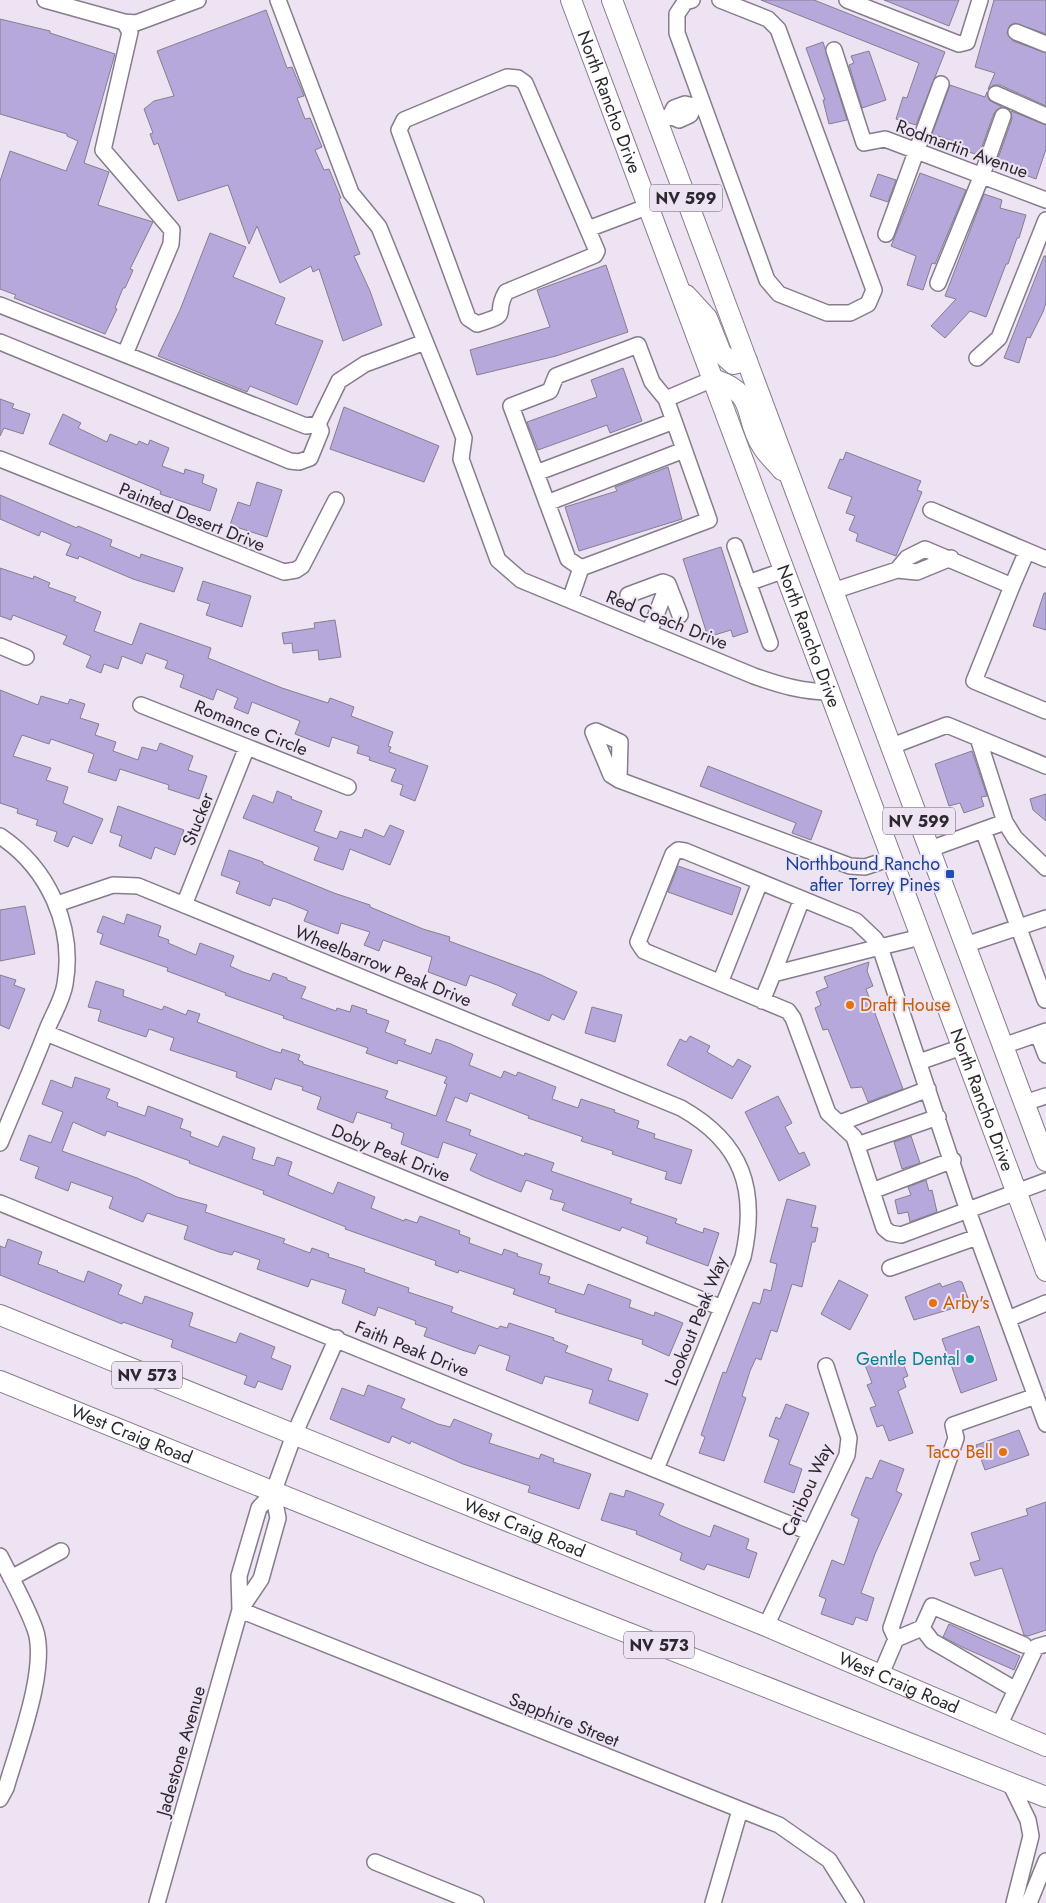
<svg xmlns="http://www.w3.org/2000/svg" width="1046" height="1903" viewBox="0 0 1046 1903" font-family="Jost,sans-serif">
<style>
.building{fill:#b6a8db;stroke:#837f8f}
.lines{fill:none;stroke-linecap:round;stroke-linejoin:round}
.minor-casing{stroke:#867c8b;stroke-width:18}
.major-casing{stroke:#867c8b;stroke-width:22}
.minor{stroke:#fff;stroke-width:15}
.major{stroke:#fff;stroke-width:20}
.transit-dot{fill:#1a4fb4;stroke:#eee3f3;stroke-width:2}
.food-dot{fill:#e8710a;stroke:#eee3f3;stroke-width:2}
.culture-dot{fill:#0f9aa8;stroke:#eee3f3;stroke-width:2}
.labels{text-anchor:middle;stroke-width:4;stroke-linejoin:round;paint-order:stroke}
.shield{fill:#eee3f3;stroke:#66606a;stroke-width:1}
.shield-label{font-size:16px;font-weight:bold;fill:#2c282f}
.street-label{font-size:18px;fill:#2c282f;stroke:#eee3f3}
.transit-label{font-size:18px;fill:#164399;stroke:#eee3f3;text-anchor:end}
.food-label{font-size:18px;fill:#c56008;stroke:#eee3f3;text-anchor:start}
.culture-label{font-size:18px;fill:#0d838f;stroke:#eee3f3;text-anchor:end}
</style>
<rect width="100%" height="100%" fill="#eee3f3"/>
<path class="building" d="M761,0h53l131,52 -29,73 -20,-6 7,-22 4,1 12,-35z
M884,0h75l-10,26z
M994,0h52v34l-31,-11 -5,2 -3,8 6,8 33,12v53l-46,-21h-6l-6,4 7,-16 -20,-6z
M266,10l21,58 5,-1 12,29 -7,2 8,21 5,-1 12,29 -7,3 9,20 5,-1 12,29 -2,1 21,55 -6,2 16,35 12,34 -39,16 -24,-72 -6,3 -2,-6 -31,17 -23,-57 -8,18 -21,-59 -50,16 -20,-58 -4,2 -4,-11 3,-1 -9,-24 10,-8 20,-5 -17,-45z
M0,19l50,12v2l65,21 -31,109 25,9 -11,33 55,17 -23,47 3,1 -2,5 -6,13h-2l-8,20 2,1 -12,25 -91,-36 2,-3 -16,-6v-108l10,-30 56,20 12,-30 -11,-5v-2l-67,-20z
M823,42l24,78 -18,4 -6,-24h2l-19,-52z
M869,51l17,49 -24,8 -13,-43 5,-2 -3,-7z
M950,85l35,12 2,-5 2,8 13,7 -8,6 -15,42 -21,-6 1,-6 -27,-9z
M1011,111l35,14v24l-10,30 -40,-15 16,-45z
M920,173l46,17 -31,74 -3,-1 -9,27 -16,-5 9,-29 -25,-10z
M878,174l18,6 -8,22 -18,-6z
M984,194l18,6 -2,8 26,7 -7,23h-2l-9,26h-2l-20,53 -16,-6 -25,27 -14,-12 25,-27 -11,-3z
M210,233l36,14 -13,30 52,21 -10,26 48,17 -26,64 -47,-19 -3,6 -89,-36 22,-46z
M1044,256h2v47l-3,9 -13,26 -3,-1 -8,26 -15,-5z
M606,265l22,67 -72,24 -79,19 -7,-25 80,-23 -13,-37z
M623,368l19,53 -32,12 -3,-8 -69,25 -11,-28 70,-25 -6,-17z
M0,399l14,5 -2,4 18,6 -7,20 -19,-6 -4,8z
M344,407l95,39 -15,36 -94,-33z
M63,414l18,9 -3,5 29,14 3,-8 27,11 2,-4 9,4 2,-5 19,8 -7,18 22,8 1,-5 19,6 -2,8 15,6 -7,22 -50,-17 1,-3 -112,-47z
M846,452l75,29 -4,9 5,2 -26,64 -40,-15 2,-7 -9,-4 6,-14 -9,-3 6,-16 -24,-9 12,-29 3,1z
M668,467l14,52 -103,32 -14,-44 52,-16 -2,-4z
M257,482l25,8 -15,47 -37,-12 8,-23 12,4z
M0,495l77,33 1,-2 34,14 -2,6 30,12 1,-4 42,14 -9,24 -41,-13 -54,-23 -1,3 -12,-4 5,-11 -30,-13 -2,5 -39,-17z
M721,547l27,85 -15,5 -2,-7 -23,7 -25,-78z
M0,568l33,11 1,-3 16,7 -2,4 28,10 -2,4 27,11 -7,19 38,14 8,-22 71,25 -3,10 74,30 46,15 2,-5 24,9 -3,9 42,16 -5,14 3,1 -2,5 39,14 -13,35 -15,-6 3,-10 -12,-4 5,-12 -27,-9 1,-3 -13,-4 2,-7 -27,-9 -3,10 -34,-13 5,-13 -48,-19 -4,12 -14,-6 4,-10 -21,-9 -4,11 -33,-13 4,-12 -19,-7 3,-7 -22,-8 -4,11 -20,-8 -4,13 -14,-5 -3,9 -15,-6 5,-11 -28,-12 4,-8 -54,-21 -2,5 -11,-4z
M203,581l48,15 -9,31 -36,-12 4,-11 -13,-4z
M1044,593h2v37l-13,-4z
M335,620l6,37 -22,3 -1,-10 -25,3 -1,-10 -8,1 -2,-11 33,-5 -1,-5z
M0,690l38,15 3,-9 27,8 2,-5 15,5 -5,14 19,6 -4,11 21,7 -3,9 25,9 4,-13 15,4 3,-8 33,13 -5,14 19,6 -8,23 -31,-10 1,-4 -49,-16 -4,12 -28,-9 6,-18 -43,-15 -2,5 -27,-9 -9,21 38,12 -5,12 22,7 -5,16 40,16 -11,25 -19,-8 -5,11 -14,-6 3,-9 -21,-7 2,-5 -21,-7 1,-4 -18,-6z
M972,751l15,45 -6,1 3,9 -20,7 -4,-10 -11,3 -14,-42z
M708,766l114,45 -11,29 -19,-7 4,-10 -96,-37z
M277,791l15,6 -1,2 31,12 -8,20 23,8 3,-8 22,7 3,-9 19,8 6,-12 14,6 -14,34 -40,-16 -7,21 -29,-10 5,-13 -76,-29 10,-23 20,8z
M1046,794v27l-13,-11 -3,-11z
M118,806l66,24 -9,25 -20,-8 -4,12 -32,-13 3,-10 -12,-4z
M229,850l34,12v2l71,29 36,12v2l53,22 27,8 -1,4 92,34 36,17 -13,28 -12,-6 -3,7 -37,-16 5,-11 -20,-9 -27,-10 -4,11 -38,-14 4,-15 -49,-17 -4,11 -15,-6 6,-13 -29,-9 -3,11 -34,-13 4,-10 -22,-9 -13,-4 -3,8 -34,-13 4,-11 -19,-7z
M678,866l63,22 -9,27 -64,-23z
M25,906l10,48 -35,7v-51z
M127,914l34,12 -3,10 11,4 -1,3 28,12 4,-12 34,13 -4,10 13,6 27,9 3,-8 14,5v2l19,7 -5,11 35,13 1,-3 13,4 2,-7 15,5 -1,3 23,8 -4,11 21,8 -2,4 27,10 5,-15 15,5 22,10 -4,11 32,13 3,-7 12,5 2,-4 38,15 -4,12 26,9 3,-9 34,11 -1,2 25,9 -2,7 18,6 -1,4 38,12 -11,34 -16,-5 2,-7 -55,-18 1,-3 -32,-10 2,-4 -55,-19 1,-2 -59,-23 -3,9 -12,-5 -9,24 25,9 -2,5 55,21 1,-3 29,10 -3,8 81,28 -2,4 47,16 -2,4 28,10 1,-5 15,5 -11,33 -62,-23 2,-6 -26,-10 -2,4 -58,-21 3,-7 -15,-4 3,-9 -27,-10 -5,12 -39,-16 -12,-6 7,-16 -34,-12 -5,16 -14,-5 -23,-9 3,-11 -13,-5 1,-4 -35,-12 -4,11 -36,-14 4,-12 -19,-7 1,-3 -28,-9 -4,12 -35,-13 1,-5 -67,-22 4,-12 -25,-9 -3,8 -48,-16 3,-11 -13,-3 8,-26 28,9 -1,6 39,14 2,-4 22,9 2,-5 12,4 -3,8 77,29 7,2 1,-4 18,6 -2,5 5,2v2l85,27 -3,7 51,18 11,-32 -3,-1 3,-6 -49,-17 -1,4 -31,-11 2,-5 -85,-30 1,-2 -59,-21 1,-2 -59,-22 1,-3 -68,-24 3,-10 -6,-2 6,-16 21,8z
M869,962l-2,9 6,15 -7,3 37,100 -35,13 -6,-15 -11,1 -23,-59 -5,1 -8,-22 6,-3 -5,-13 12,-5 -4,-10z
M0,975l16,5 -2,5 11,4 -16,40 -9,-4z
M592,1007l30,8 -7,27 -30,-9z
M690,1036l20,10 -3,6 26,15 5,-8 13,7 -19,33 -65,-34 13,-26 6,3z
M75,1077l35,12 -4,9 12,5 -1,3 28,10 3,-10 35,13 -3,9 11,4 -1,4 28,11 5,-11 32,12 -3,11 22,7 3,-9 15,5 -4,13 45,19 5,-12 37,15 -4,11 33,13 1,-2 12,4 3,-7 40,15 -1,3 11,4 -1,5 33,12 2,-6 14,5 -1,2 25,8 -3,10 11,3 -2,6 36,12 4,-11 43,16 -2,7 25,9 1,-4 28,11 -14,33 -27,-12 1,-4 -88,-28 1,-3 -43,-15 2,-5 -56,-19 -1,3 -23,-8 1,-4 -91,-32 1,-2 -83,-33 1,-3 -75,-28 1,-2 -83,-30 -2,5 -32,-14 -11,29 75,27 40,19 30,8 -2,7 80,27 -2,4 27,10 2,-5 17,6 -1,3 37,12 -1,3 45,16 -1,4 45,15 -2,5 47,17 2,-3 7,2 2,-5 45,15 -1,2 15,6 -3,6 47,17 -4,11 40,14 -10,27 -49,-18 4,-13 -48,-14 -3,8 -36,-14 4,-14 -31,-11 -4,9 -13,-4 -38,-14 3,-8 -12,-4 1,-3 -38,-14 -3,9 -33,-13 4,-13 -35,-11 -3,8 -51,-18 3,-9 -26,-9 -2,4 -13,-3 -35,-13 4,-13 -41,-13 -4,9 -34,-14 4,-11 -42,-15 -3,9 -33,-13 4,-11 -19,-7 9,-25 22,8 12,-31 -21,-8 9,-24 21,8z
M778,1096l14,27 -7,4 14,27 5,-2 6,13 -31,16 -34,-69z
M911,1136l9,27 -18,6 -8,-27z
M926,1180l3,11 3,-1 5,22 -27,10 -2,-10 -10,2 -3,-14 16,-5 -3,-8z
M787,1199l29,7 -5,21 7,1 -3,14h-3l-10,45 -10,-3 -15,48 -6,-2 -10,30 -5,-2 -6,13 -8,25 4,2 -22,63 -25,-8 6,-16 -4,-2 22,-63 3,1 27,-71 7,2 4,-15 7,2 6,-27 -7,-2z
M8,1239l34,13 -4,12 20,7 -1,1 27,10 4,-11 34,14 -4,9 24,10 3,-8 48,17 -4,13 47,17 4,-10 35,14 -4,11 20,8 -9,24 -24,-9 -3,7 -11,-4 3,-8 -76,-29 2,-7 -50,-18 -1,2 -122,-49v-29l5,2z
M839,1280l29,15 -18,35 -29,-16z
M959,1281l3,1 6,16 -2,2 -16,6 1,3 -37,11 -9,-23 35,-14 2,4z
M979,1326l18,54 -36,13 -19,-54z
M894,1354l4,11 5,-2 5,13 -5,2 3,9 -8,4 15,42 -24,8 -6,-16 -6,2 -7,-19 6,-2 -9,-21 5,-2 -7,-18z
M368,1385l37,14 -4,9 37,16 12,3 4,-8 38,15 -3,9 50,16 2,-5 13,5 -1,3 38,12 -12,35 -51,-17 2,-6 -67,-22 -52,-23 -1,3 -18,-8 -3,7 -59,-24 12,-31 22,8z
M786,1404l23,9 -20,51 13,5 -8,24 -30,-11 15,-42 -10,-4 7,-19 4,2z
M1019,1430l10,25 -44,15 -9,-25z
M880,1460l24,9 -8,22 6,3 -27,60 -14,39 13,5 -7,23 -11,-4 -3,8 -32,-11 5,-15 -7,-3 13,-36 12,5 15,-46 -8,-4 15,-38 6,2z
M626,1490l38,14 -5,11 21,10 30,12 4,-12 35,14 -3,10 11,4 -8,25 -42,-14 -3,6 -24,-10 2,-7 -46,-19 1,-3 -36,-11 9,-27 14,4z
M1046,1502v128l-18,6 -4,-1 -22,-67 -27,8 -5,-13 10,-3 -9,-27 57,-18 -2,-6z
M949,1624l71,32 -6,14 -52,-23 -19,-10z"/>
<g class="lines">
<g class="minor-casing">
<path id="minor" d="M45,0l79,22 12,1 62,-23
M278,0l73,193 28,34 85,211 -3,21 37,101 23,20 233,96c25,9 49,16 77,16
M692,0l-7,2 -8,12v19l90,247 12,14 48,19h23l18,-9 6,-14 -96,-261 -10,-10 -48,-19
M847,0l112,44 8,-2 13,-42
M124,22l6,10 -27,118 69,80 -1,14 -46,110
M1016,32l30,12
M834,50l30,93 21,-4 161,61
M507,77l11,1 7,5 72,168 -2,4 -89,37c-14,24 8,21 -29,32l-9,-6 -69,-188 5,-10z
M996,94l50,22
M657,120l13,-4 9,4 11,-5 4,-9 -9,-2 -11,4 -4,8
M588,229l61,-23
M886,234l55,-150
M938,283l44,-108 21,-59
M0,305l306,121 12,-2
M0,342l290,119 9,1 11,-4 11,-27 -3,-7
M977,358l22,-20 47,-118
M666,399l8,22 -138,52 -25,-67 39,-15 6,-15 82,-31 14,37 14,17 47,-20
M318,424l21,-43 26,-17 60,-22
M0,459l284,113 12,-2 6,-4 34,-66
M536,473l32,86 13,9 128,-48 -35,-99
M547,503l137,-53
M931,510l96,41
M735,546l35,97
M897,570l10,-12 18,-9 87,37 15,-35 19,8
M748,583l37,-13
M1012,586l-38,95 72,30
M833,591l64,-21 20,2 34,-14
M628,595l35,-13 5,2 12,31
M570,600l11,-32
M649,633l19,-49
M0,646l26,11
M141,705l207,82
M892,746l55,-21 99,41
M619,780l1,-38 -24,-11 -3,1 18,43 8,5 231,86 15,1 27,-9
M1005,822l10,16 31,30
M983,830l62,170
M0,836c48,32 75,90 65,148 -2,14 -11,29 -17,43 -15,39 -32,77 -48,116
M930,849l75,-27 -27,-84
M57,904l56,-19 25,1 543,222c62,35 77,82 62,149l-87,212
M184,905l63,-158
M921,937l-41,10 -5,-8 -19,-18 -171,-70 -7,-1 -5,4 -35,88 6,9 144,60 5,7 35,95 26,24 30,91 6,5 11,2 145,-54
M965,945l81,-27
M773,974l29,-75
M720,983l40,-101
M762,1001l11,-27 107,-27 88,264 78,213
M46,1033l676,275
M1038,1034l8,21
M1003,1046l43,-15
M919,1062l43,-15
M1024,1103l22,-7
M840,1123l88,-34
M857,1145l81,-28
M872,1191l81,-31
M0,1203l809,329
M890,1268l87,-31
M1008,1319l38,-16
M0,1556c12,24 26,48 35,73 14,38 -18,120 -29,159l-6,11
M11,1578l50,-27
M240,1610l539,215 50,35 27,43
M240,1610l21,-31 17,-61 -5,-25
M766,1626l81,-171 2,-17 -23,-72
M922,1628l10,13 84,49
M896,1639l26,-11 10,-22 92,39
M881,1674l15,-35 -5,-11 65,-190 -3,-13 83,-29
M999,1726l37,-79 10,-3
M1010,1783l18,37 3,16 -17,67
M375,1862l101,41
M157,1903l83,-293 -1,-34 20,-68 14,-15 21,-58 43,-97
M713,1903l27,-93
M1029,1903l17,-42"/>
</g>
<g class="major-casing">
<g id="major">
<path id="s1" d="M571,0l475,1271"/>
<path d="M612,0l434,1161"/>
<path d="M686,295l21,23 14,35 12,11 14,-3"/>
<path d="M713,379c46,15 29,35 49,67 5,9 14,16 20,24"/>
<path id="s2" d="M0,1315l766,311 280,120"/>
<path id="s3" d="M0,1381l430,174 616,242"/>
</g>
</g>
<use href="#minor" class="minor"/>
<use href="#major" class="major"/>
</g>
<rect class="transit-dot" x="945" y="869" width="10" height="10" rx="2.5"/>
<g class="food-dot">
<circle cx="850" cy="1005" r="5"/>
<circle cx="933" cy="1303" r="5"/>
<circle cx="1003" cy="1452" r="5"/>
</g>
<circle class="culture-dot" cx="970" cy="1359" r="5"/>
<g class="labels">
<g class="shield">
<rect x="650" y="184.5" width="72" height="27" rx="4"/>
<rect x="883" y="807.5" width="72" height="27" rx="4"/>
<rect x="112" y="1361.5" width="70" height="27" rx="4"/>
<rect x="624" y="1631.5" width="70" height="27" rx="4"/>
</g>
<g class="shield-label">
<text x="686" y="204">NV 599</text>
<text x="919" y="827">NV 599</text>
<text x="147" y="1381">NV 573</text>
<text x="659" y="1651">NV 573</text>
</g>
<g class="street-label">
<text dy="6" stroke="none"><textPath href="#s1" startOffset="109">North Rancho Drive</textPath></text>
<text transform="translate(962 149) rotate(20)" y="6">Rodmartin Avenue</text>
<text transform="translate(192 517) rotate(22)" y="6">Painted Desert Drive</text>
<text transform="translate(667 620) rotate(22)" y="6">Red Coach Drive</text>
<text dy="6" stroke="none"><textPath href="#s1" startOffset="679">North Rancho Drive</textPath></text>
<text transform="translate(251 728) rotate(22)" y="6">Romance Circle</text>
<text transform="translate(198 819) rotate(-68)" y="6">Stucker</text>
<text transform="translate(383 966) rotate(22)" y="6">Wheelbarrow Peak Drive</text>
<text dy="6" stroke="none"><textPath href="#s1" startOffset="1174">North Rancho Drive</textPath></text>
<text transform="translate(391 1153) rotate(22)" y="6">Doby Peak Drive</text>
<text transform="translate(696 1321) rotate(-68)" y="6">Lookout Peak Way</text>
<text transform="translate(412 1349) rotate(22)" y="6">Faith Peak Drive</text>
<text dy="6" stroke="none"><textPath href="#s3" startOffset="142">West Craig Road</textPath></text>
<text transform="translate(807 1490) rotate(-66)" y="6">Caribou Way</text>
<text dy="6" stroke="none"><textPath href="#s2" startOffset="566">West Craig Road</textPath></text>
<text dy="6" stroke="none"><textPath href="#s2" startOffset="971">West Craig Road</textPath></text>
<text transform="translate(564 1720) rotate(22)" y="6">Sapphire Street</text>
<text transform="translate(181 1751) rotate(-74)" y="6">Jadestone Avenue</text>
</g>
<g class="transit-label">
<text x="940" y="870">Northbound Rancho<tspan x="940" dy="21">after Torrey Pines</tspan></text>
</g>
<g class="food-label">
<text x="860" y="1011">Draft House</text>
<text x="943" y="1309">Arby's</text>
<text x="993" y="1458" text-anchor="end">Taco Bell</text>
</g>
<g class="culture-label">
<text x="960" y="1365">Gentle Dental</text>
</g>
</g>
</svg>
